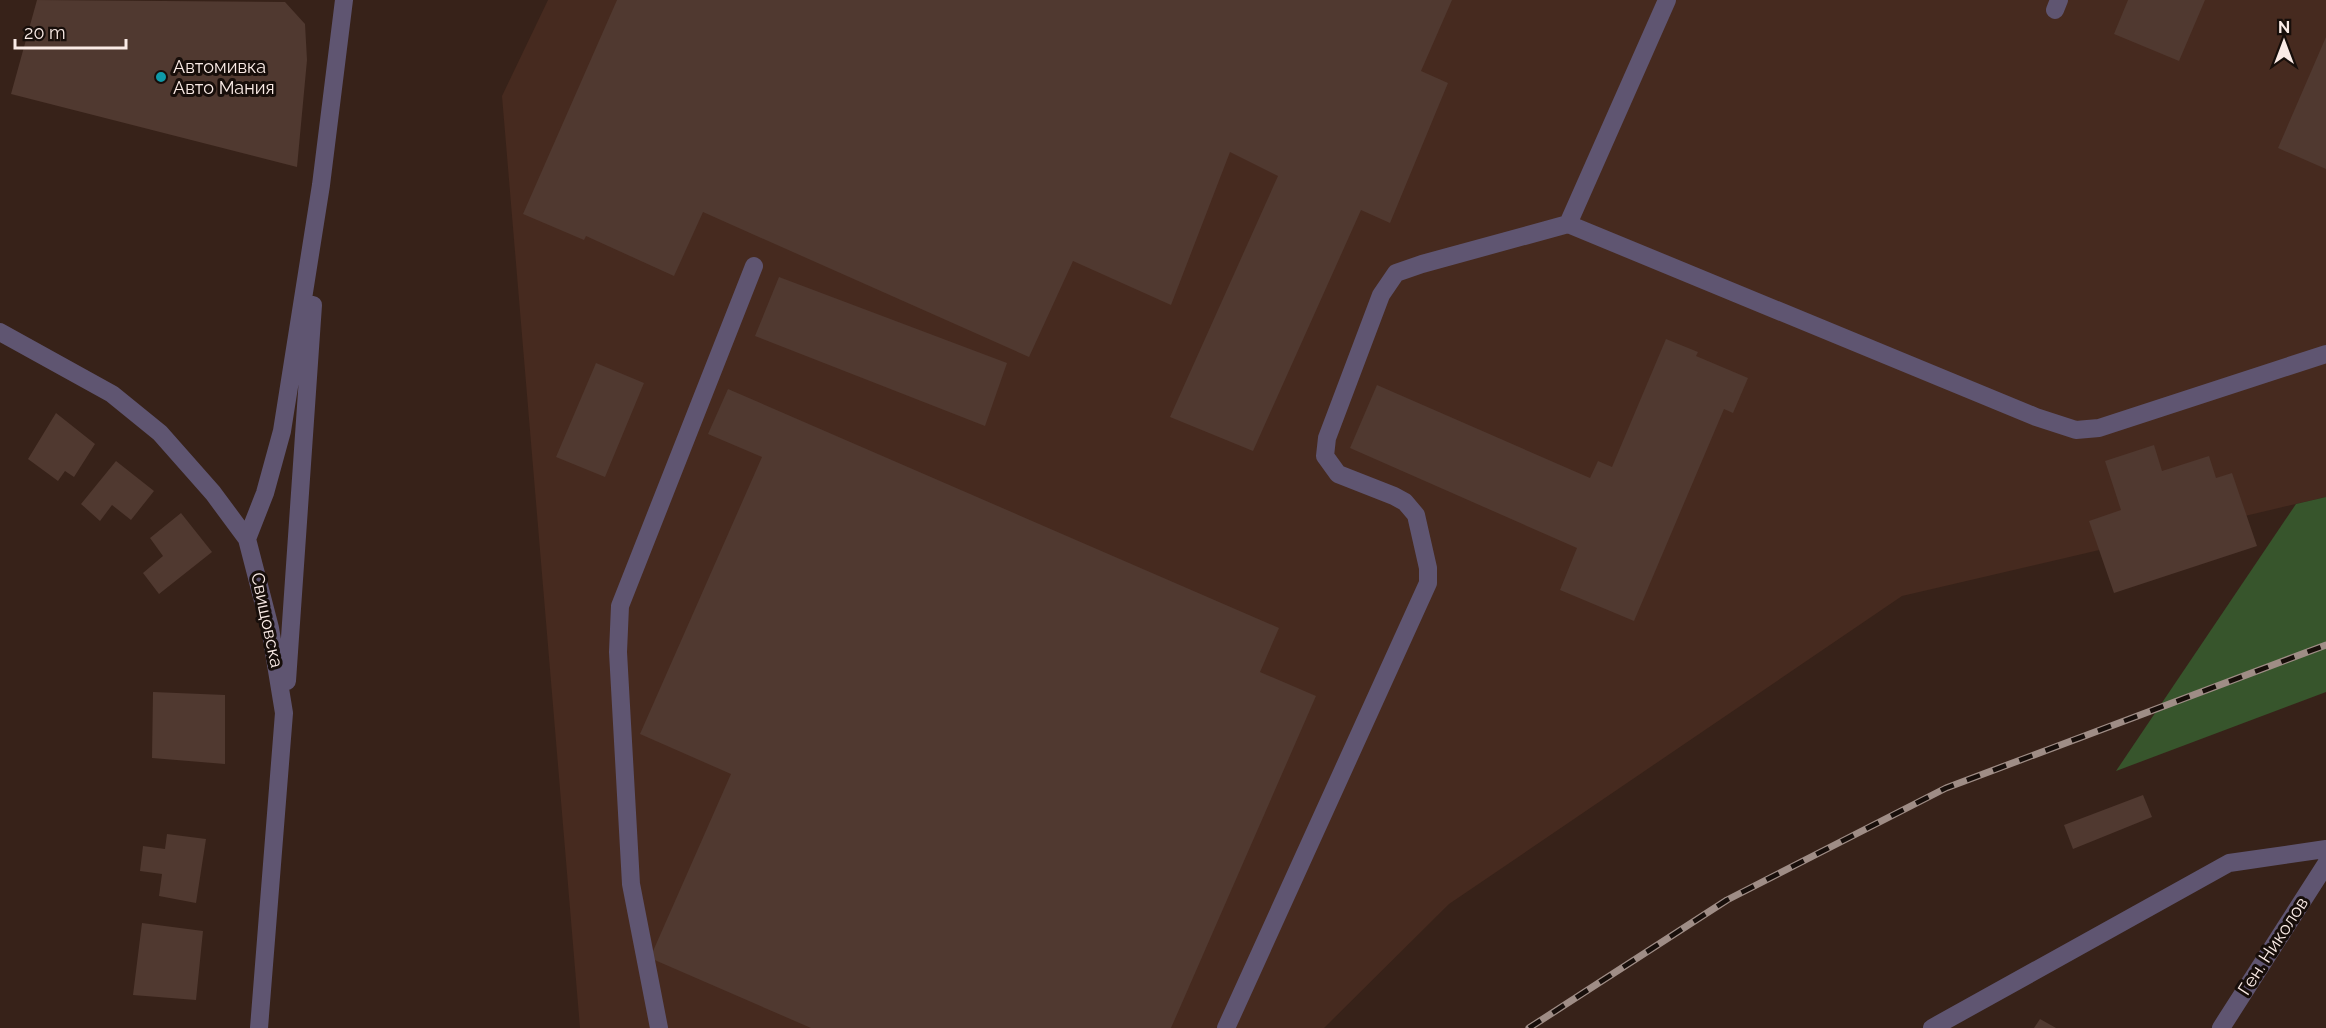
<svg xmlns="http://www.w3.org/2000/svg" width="2326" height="1028" viewBox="0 0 2326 1028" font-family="Raleway,sans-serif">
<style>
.built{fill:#462a1f}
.green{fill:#37552c}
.building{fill:#503930}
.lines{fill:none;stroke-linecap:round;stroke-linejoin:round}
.minor{stroke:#5f5571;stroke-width:18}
.rail-casing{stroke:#9f8d86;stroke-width:7}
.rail{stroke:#170e0a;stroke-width:4.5;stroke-dasharray:14;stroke-linecap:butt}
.culture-dot{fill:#0f9aa8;stroke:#170e0a;stroke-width:2}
.labels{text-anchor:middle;stroke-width:6;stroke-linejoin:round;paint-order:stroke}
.poi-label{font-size:18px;fill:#faebe6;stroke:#170e0a;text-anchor:start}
.street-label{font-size:18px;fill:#faebe6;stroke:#170e0a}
</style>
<rect width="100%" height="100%" fill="#372219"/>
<path class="built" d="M548,0h1778v497l-424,99 -453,308 -125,124h-744l-78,-932z"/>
<path class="green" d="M2326,497v195l-210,79 180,-267z"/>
<path class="building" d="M37,0l248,2 20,22 2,36 -10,107 -286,-73z
M617,0h835l-31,71 27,12 -58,140 -29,-13 -108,241 -83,-34 108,-241 -48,-24 -59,153 -98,-44 -44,96 -326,-145 -29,64 -88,-40 -2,4 -61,-26z
M2128,0h77l-26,61 -65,-27z
M2326,37v132l-48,-21z
M779,277l228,86 -22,63 -230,-90z
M1666,339l32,13 -2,4 52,22 -15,35 -9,-4 -90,212 -74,-31 17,-42 -227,-100 27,-63 213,93 8,-17 14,6z
M596,363l48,20 -39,94 -49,-20z
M728,389l551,239 -19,44 56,24 -145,332h-360l-161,-70 81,-184 -91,-40 122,-277 -54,-23z
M56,413l39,31 -21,33 -9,-6 -7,10 -30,-22z
M2154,445l8,26 47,-15 7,22 16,-5 25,73 -143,47 -25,-72 32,-11 -16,-49z
M116,461l38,30 -23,29 -19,-15 -12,16 -19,-17z
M181,513l31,39 -53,42 -16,-21 20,-17 -13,-18z
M153,692l72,3v69l-73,-6z
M2143,795l9,22 -79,32 -9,-24z
M167,834l39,5 -10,64 -37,-7 3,-22 -22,-3 3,-25 22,3z
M142,923l61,8 -7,69 -63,-5z
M2040,1019l16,9h-22z"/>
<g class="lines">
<path class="minor" d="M1667,0l-99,224 468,193 40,13 23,-2 227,-74
M2055,10l4,-10
M0,332l112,62 48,39 53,60 34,46 23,89 14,85 -25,315
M247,539l18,-46 17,-62 39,-246 23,-185
M287,681l26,-376
M659,1028l-28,-144 -13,-232 2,-46 134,-340
M1226,1028l202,-445v-15l-12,-53 -11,-13 -11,-6 -56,-22 -13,-18 2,-18 54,-143 15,-22 26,-9 146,-40
M1932,1028l297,-165 97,-14
M2221,1028l105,-164"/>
<g class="rail-casing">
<path id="rail" d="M1529,1028l198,-128 219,-112 380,-143"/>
</g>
<use href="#rail" class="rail"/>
</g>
<circle class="culture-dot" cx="161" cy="77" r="6"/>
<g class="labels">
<g class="poi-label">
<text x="173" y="73">Автомивка<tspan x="173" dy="21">Авто Мания</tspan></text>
</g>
<g class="street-label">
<text transform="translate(267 620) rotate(78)" y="6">Свищовска</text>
<text transform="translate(2273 946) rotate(-57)" y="6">Ген. Николов</text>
</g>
</g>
<g transform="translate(2284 42)" stroke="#170e0a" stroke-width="4.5" paint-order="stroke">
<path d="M0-4.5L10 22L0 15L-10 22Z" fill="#faebe6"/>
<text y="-9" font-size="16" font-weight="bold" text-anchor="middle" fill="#faebe6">N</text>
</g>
<path d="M15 39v9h111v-9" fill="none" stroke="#faebe6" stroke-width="3"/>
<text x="24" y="39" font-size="18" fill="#faebe6" stroke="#170e0a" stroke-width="4.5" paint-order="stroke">20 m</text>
</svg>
